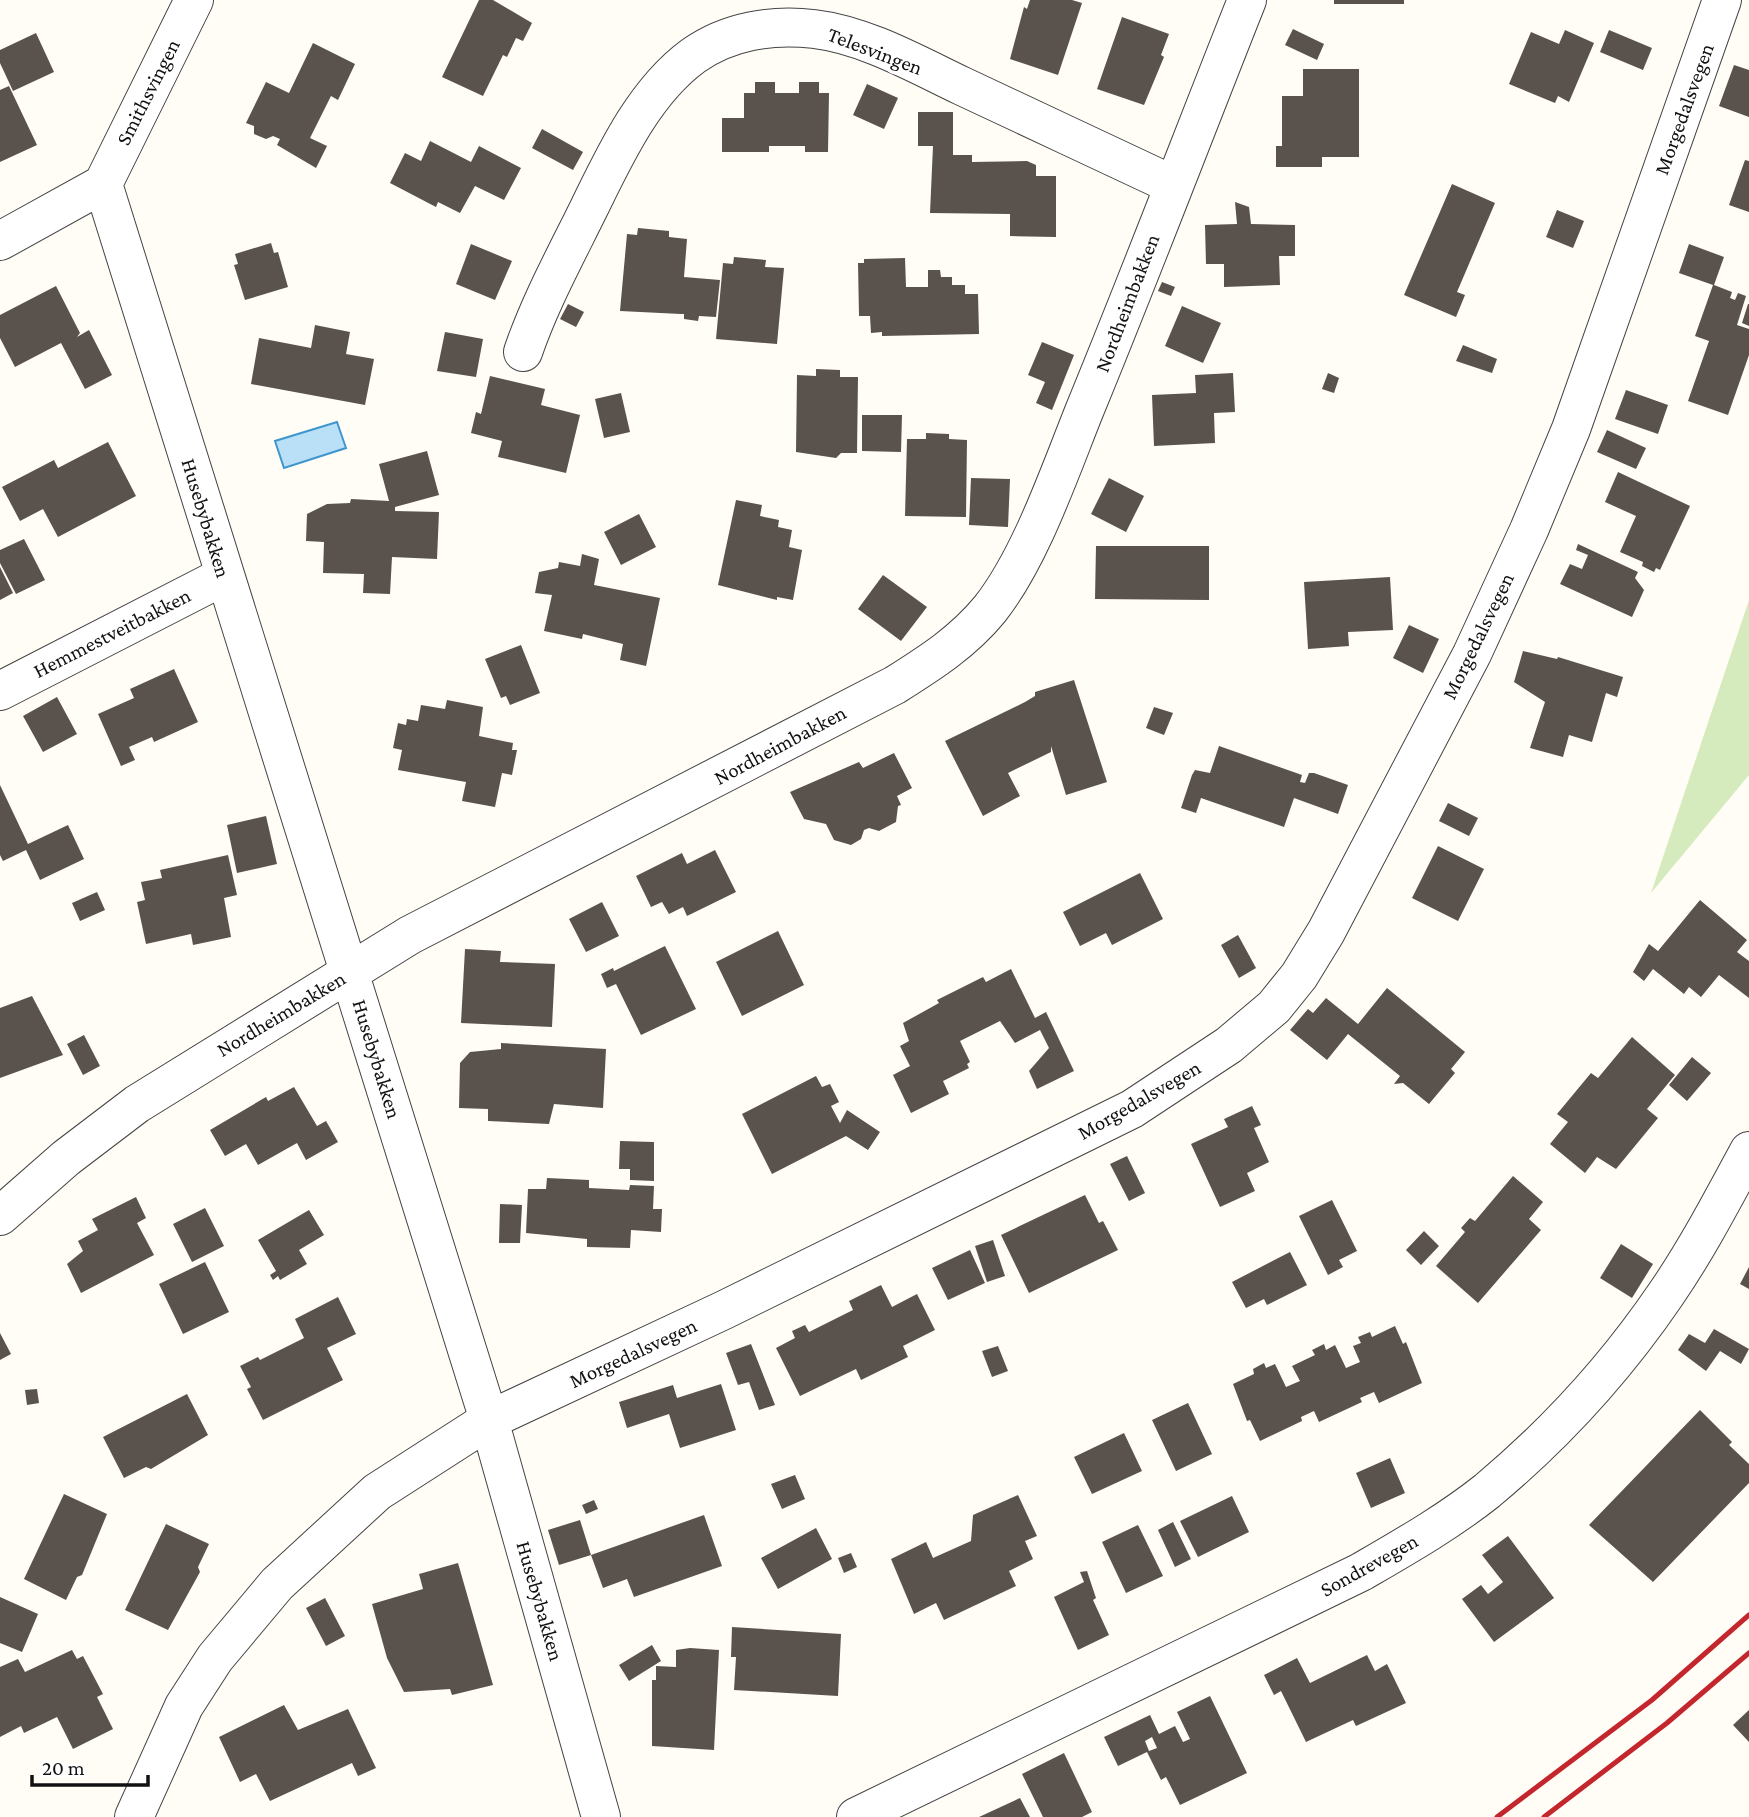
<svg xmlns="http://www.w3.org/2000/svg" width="1749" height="1817" viewBox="0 0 1749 1817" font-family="'Crimson Pro',serif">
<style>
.green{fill:#d5ebbd}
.water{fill:#b9e0f7;stroke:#3f96cf;stroke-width:2}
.building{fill:#5a524d;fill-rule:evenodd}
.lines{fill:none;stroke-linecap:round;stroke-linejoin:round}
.street-casing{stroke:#444;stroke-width:40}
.street{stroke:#fff;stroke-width:38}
.rail{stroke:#c4262e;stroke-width:5}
.labels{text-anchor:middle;stroke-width:7;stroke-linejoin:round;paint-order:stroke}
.street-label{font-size:21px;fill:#111;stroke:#fff}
</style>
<rect width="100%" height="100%" fill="#fffdf5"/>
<path class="green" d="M1749,600v175l-98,118z"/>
<path class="water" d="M337,422l9,26 -62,20 -9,-27z"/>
<path class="building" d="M479,0h14l39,23 -9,18 -7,-3 -9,19 -4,-2 -20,41 -41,-19z
M1030,0h42l10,3 -24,72 -48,-16 14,-52 3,2z
M1334,0h70v4h-70z
M1122,17l47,17 -8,21 3,2 -20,48 -47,-16z
M1293,29l31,15 -7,16 -32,-15z
M1565,30l29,13 -25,59 -11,-6 -3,7 -46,-19 22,-52 28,12z
M1609,30l43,18 -9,22 -43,-18z
M36,33l18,39 -41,19 -13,-28v-13z
M313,43l42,21 -17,36 -7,-4 -21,42 17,8 -11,22 -39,-23 3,-6 -7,-3 -7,3 -12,-5v-8l-8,-3 20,-41 23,11z
M1734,65l15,5v47l-30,-11z
M1303,69h56v88h-37v10h-46v-21h6v-50h21z
M755,82h20v11h24v-11h20v11h10l-1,59h-23v-6h-36v6h-47v-34h22v-25h11z
M867,84l31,14 -14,31 -31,-14z
M9,86l28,59 -37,17v-72z
M918,112h35v43h19v7l55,-1 9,4v11h20v61l-46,-1v-22l-80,-1 3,-67h-15z
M542,129l41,23 -10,18 -41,-22z
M430,141l41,21 8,-16 42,22 -17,32 -29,-14 -15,27 -22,-11 -2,5 -46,-24 15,-30 16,8z
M1745,160l4,1v51l-20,-7z
M1452,184l43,19 -38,89 8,3 -9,22 -52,-22z
M1235,202l14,5 2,17 44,1v31h-16l1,29 -56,2v-23h-18l-1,-39 32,-1z
M1557,210l27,11 -11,27 -27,-11z
M638,228l31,3v6l18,2 -3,38 36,3 -4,37 -17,-1 -1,5 -14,-2v-5h-3l-61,-3 7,-77 10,1z
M271,243l3,10 4,-1 10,35 -43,13 -11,-35 4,-1 -3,-10z
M471,244l41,17 -17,39 -39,-16z
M1689,244l35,13 -10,28 18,7 -2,6 5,2 3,-7 8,3 -9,29 12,4v26l-21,60 -40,-14 21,-60 -14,-5 18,-51 -34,-12z
M734,257l32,3 -1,7 19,1 -7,76 -61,-5 7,-76 10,1z
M905,258l1,29h22v-17h12l1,7h11v8h13v9h13l1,40 -97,2v-4l-11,1 -1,-17h-11l-1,-53h6v-4z
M1162,282l13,5 -4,9 -13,-5z
M56,286l24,47 -3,4 12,-7 23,45 -27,14 -24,-46 -46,24 -15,-29v-23z
M568,304l16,8 -8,15 -16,-8z
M1748,304h1v22l-7,-3z
M1182,306l39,17 -18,40 -38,-17z
M315,325l35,7 -4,22 28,5 -9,46 -114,-21 8,-46 52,10z
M445,332l38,7 -7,38 -39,-6z
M1042,342l32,13 -22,55 -16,-7 9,-21 -17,-7z
M1463,345l34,14 -5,14 -36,-12z
M816,369l24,1v7h18l-1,76h-16l-5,5 -40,-6 1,-77 19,1z
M1233,373l2,39 -21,1 1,30 -61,3 -2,-51 44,-2 -1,-18z
M1328,373l11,5 -5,15 -12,-4z
M490,376l55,13 -4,16 39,10 -14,58 -68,-16 4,-16 -31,-8 5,-21 5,2z
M1626,390l42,15 -10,29 -43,-15z
M621,393l9,39 -26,6 -9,-39z
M862,415h40l-1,37 -39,-1z
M1607,430l39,18 -10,21 -39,-17z
M926,433l23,1v5l18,1 -1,77 -61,-1 2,-77h19z
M108,442l28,54 -78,41 -15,-28 -23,12 -18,-34 52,-27 4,8z
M427,451l12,44 -44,12v4l44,1 -2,47 -45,-2 -2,37 -27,-1 1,-19 -41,-1 1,-31 -18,-1 1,-27 20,-10 23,-1 1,-4 38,2 -10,-37z
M1618,472l72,34 -30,64 -4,-2 -2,4 -12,-6 1,-4 -23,-10 16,-36 -31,-14z
M971,478l39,1 -2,48 -39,-2z
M1109,478l35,18 -18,36 -35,-18z
M736,500l26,5 -2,11 19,4 -1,7 14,3 -3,17 13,3 -9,50 -16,-3v3l-59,-15z
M639,514l17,33 -35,18 -17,-33z
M24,539l21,41 -29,14 -16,-31v-13z
M1578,544l60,28 -3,6 9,12 -12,27 -72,-33 10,-20 12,5 6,-14 -12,-5z
M1096,546h113v54l-114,-1z
M582,554l17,5 -5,26 66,13 -14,68 -26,-6 3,-16 -40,-10 -1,5 -38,-8 8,-36 -17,-2 4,-21 19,-4 1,-6 21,4z
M0,567l13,26 -13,7z
M883,575l44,32 -26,34 -43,-32z
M1390,577l3,53 -45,2 1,14 -41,3 -4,-67z
M1409,625l30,14 -16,34 -30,-15z
M521,645l19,48 -30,12 -4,-9 -5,2 -16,-39z
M1523,651l34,8 1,-2 65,20 -6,20 -11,-4 -14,49 -23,-7 -6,22 -33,-9 15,-46 -31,-20z
M174,669l24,53 -44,20 -2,-5 -23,10 6,13 -14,6 -23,-52 36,-16 -4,-9z
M1074,680l33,102 -41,13 -15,-49v6l-43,21 12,23 -37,20 -38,-75 80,-39 10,-6v-4z
M57,697l20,37 -34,18 -20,-36z
M447,700l36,7 -4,29 34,7 -1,7h5l-5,25 -10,-2 -7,34 -33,-6 4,-19 -68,-12 4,-20 -9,-2 5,-25 8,2 1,-6 11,2 3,-16 24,4z
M1154,707l19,6 -9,22 -18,-7z
M1219,746l83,29 -2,7 5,1 4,-10h5l34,12 -10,29 -44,-16 -10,29 -83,-29 -5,15 -15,-5 11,-33 3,-5 15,3z
M894,753l18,35 -15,8 4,9 -3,1 -2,16 -17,9 -10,-3 -5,2 -3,9 -10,6 -17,-5 -8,-16 -22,-5 -14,-27 69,-30 4,6z
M0,785l28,59 40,-19 16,34 -44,21 -14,-30 -23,11 -3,-6z
M1448,803l30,15 -9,18 -30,-15z
M266,816l11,48 -40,9 -10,-48z
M1438,846l46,23 -26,52 -46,-23z
M715,850l21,42 -49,24 -4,-9 -14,7 -7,-12 -11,5 -15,-31 46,-23 5,11z
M228,855l9,40 -13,3 7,39 -38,8 -2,-11 -45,10 -9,-42 8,-2 -4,-18 21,-4 -2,-8z
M1140,873l23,46 -51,26 -6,-12 -26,13 -17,-34z
M97,892l8,18 -25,11 -8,-18z
M1700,900l47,40 -10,12 12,9v37l-30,-23 -18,22 -12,-10 -5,7 -31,-25 -9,12 -11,-9 16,-28 9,7z
M602,902l17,34 -33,16 -17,-33z
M778,931l26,54 -62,31 -26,-54z
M1238,935l18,33 -17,10 -18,-33z
M665,946l31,63 -55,26 -25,-51 -9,4 -6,-14 12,-6 1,3z
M465,949l36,2 -1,11 55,2 -3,63 -91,-4z
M1011,969l24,49 11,-6 28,59 -37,18 -8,-18 20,-23 -9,-18 -25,13 -15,-22 -40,20 10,21 -3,2 2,4 -26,13 6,13 -38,19 -18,-38 17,-9 -10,-20 9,-5 -6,-18 36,-20 -2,-3 46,-23 3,5z
M1387,988l78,64 -14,17 4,4 -26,31 -26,-21 -9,1 6,-8 -52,-42 -21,26 -37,-30 18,-21 5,4 13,-15 32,26z
M32,996l31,59 -63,23v-70z
M84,1035l16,31 -17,9 -16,-31z
M1632,1037l43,38 -28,34 11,9 -42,51 -19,-12 -12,16 -35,-29 18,-22 -11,-8 34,-41 7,5z
M501,1043l105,6 -3,59 -49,-4 -5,20 -61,-3v-12l-29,-1 1,-45 10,-11 31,-3z
M1692,1057l19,16 -24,28 -18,-16z
M816,1076l6,11 8,-3 9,18 -8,4 9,17 7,-13 33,22 -12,18 -22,-14 -74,38 -30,-60z
M294,1087l23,39 9,-5 12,21 -32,18 -9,-17 -39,22 -12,-21 -21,12 -15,-26 56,-33 2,4z
M1252,1106l9,19 -7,3 15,34 -22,11 8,18 -35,16 -29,-63 37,-17 -4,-8z
M620,1141l34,1v39l-24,-1v-11h-11z
M1127,1156l18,37 -16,8 -19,-37z
M1513,1176l30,26 -14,17 12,11 -63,73 -42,-37 29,-34 -4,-4 9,-10 5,3z
M547,1178l42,2v8l40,2 1,-5 24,1 -1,23h9l-1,23 -30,-2 -1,18 -43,-1v-8l-61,-6 2,-44h18z
M1085,1195l14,28 4,-2 15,29 -89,43 -28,-58z
M136,1197l10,21 -9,5 17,32 -73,38 -14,-29 16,-13 -5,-10 20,-11 -6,-11z
M1332,1200l25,51 -18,9 4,7 -15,8 -29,-59z
M500,1204l22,1 -2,38h-21z
M205,1208l19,38 -32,16 -19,-38z
M309,1210l15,25 -25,15 8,14 -27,16 -2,-4 -5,4 -3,-5 6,-4 -18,-31z
M1424,1231l15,15 -18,19 -15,-15z
M993,1240l12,36 -18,6 -12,-36z
M1621,1244l32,20 -21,34 -32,-20z
M970,1250l15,33 -37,17 -16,-32z
M1290,1252l17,33 -40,20 -3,-6 -18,9 -14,-26z
M205,1262l24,50 -46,22 -24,-50z
M1749,1267v22l-9,-5z
M881,1285l11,22 25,-13 18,36 -32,16 5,11 -47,23 -5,-11 -56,27 -24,-48 19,-10 -3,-7 13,-6 4,7 44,-22 -4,-9z
M338,1297l18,37 -29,14 16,32 -80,40 -16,-31 4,-2 -11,-21 18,-9 2,3 44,-22 -9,-19z
M1395,1326l8,18 3,-2 16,41 -43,20 -5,-11 -14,6 2,4 -43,20 -5,-11 -13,6 1,4 -42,20 -10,-21 -3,1 -14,-37 21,-10 -1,-5 11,-6 2,5 9,-4 11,23 14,-6 -8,-15 23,-11 -3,-5 12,-6 2,6 9,-5 11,23 14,-6 -7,-16 8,-3 -3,-6 12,-5 2,5z
M1714,1329l35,20 -8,15 -21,-13 -14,20 -28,-21 11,-16 16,9z
M0,1333l11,21 -11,6z
M751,1344l24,61 -16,5 -10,-28 -11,3 -12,-32z
M998,1346l10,25 -16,6 -10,-26z
M721,1384l15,46 -56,18 -11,-34 -42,14 -8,-26 54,-17 4,13z
M37,1389l2,14 -12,2 -2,-15z
M187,1394l21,41 -57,34 -5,-2 -22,11 -21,-41z
M1188,1403l24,51 -36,17 -24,-51z
M1700,1410l32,32 -3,3 20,19v19l-96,99 -64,-57z
M1124,1433l18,38 -50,23 -18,-37z
M1390,1458l15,35 -34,15 -15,-35z
M795,1475l10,24 -23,10 -11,-25z
M64,1494l43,20 -25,61 -5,2 -11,23 -42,-21z
M1018,1495l19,41 -12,5 8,18 -24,12 7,15 -72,34 -8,-17 -22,11 -23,-55 35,-17 7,16 38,-17 2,-26z
M1232,1496l17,36 -51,25 -18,-36z
M594,1500l4,9 -12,5 -4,-9z
M704,1515l18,51 -88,31 -7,-18 -24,9 -12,-33z
M580,1520l11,35 -32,10 -11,-35z
M1173,1522l18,37 -16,8 -17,-37z
M166,1524l43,20 -11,23 2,5 -32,58 -43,-20z
M1138,1525l25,51 -37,17 -24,-51z
M816,1528l16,31 -54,30 -17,-31z
M1508,1536l46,62 -60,44 -32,-43 19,-14 7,9 15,-12 -21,-27z
M851,1553l6,14 -13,6 -6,-15z
M458,1563l35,122 -41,10 -2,-6 -46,3 -17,-34 -15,-54 51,-15 -4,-15z
M1087,1571l9,27 -3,2 16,35 -31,15 -24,-53 30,-15 -4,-10z
M0,1597l38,17 -16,38 -22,-9z
M325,1598l20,38 -19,10 -20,-38z
M732,1627l109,7 -3,62 -104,-6 2,-33h-5z
M652,1645l9,16 -32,20 -10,-16z
M690,1648l29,2 -5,100 -62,-4v-66h4v-14l20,1v-17z
M72,1650l5,9 6,-3 20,38 -6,3 16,32 -40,20 -16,-32 -33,16 -3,-7 -21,11v-70l18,-8 7,13z
M1367,1655l8,16 12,-7 19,39 -50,23 -3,-6 -47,22 -25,-51 -7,4 -10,-20 33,-17 13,25z
M1210,1696l37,77 -67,32 -14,-28 -5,3 -14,-28 -29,14 -14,-29 46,-22 9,19 16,-8 8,16 7,-3 -13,-27zM1152,1737l5,11 -8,3 -4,-10z
M284,1705l14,25 50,-21 28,59 -18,8 -6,-13 -82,38 -14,-27 -16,8 -21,-45z
M1749,1710v32l-16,-17z
M1064,1753l28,59 -10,5h-39l-21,-43z
M1020,1798l10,19h-51z"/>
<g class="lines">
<g class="street-casing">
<path id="street" d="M103,184l386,1236 112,397
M103,184l91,-184
M0,241l103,-57
M523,352c17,-50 43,-97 66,-144 26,-53 55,-116 104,-152 35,-25 79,-32 121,-27 51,6 102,35 148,57 70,33 141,66 211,99
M0,691l224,-115
M0,1216l66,-58 71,-54 273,-169 485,-250c35,-22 68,-43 95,-76 41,-52 70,-138 95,-200 56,-136 108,-273 162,-409
M134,1817l50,-111 31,-48 62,-74 100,-92 112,-72 235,-110 408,-201 97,-64 45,-38 25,-31 27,-44 146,-278 57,-124 42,-101 151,-429
M856,1817l505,-245c43,-25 87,-50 126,-81 67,-56 130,-125 179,-197 31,-45 57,-95 83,-143"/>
</g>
<use href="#street" class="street"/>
<path class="rail" d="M1497,1817l155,-117 97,-85
M1544,1817l123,-94 82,-70"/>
</g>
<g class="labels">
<g class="street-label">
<text transform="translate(875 51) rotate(21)" y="7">Telesvingen</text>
<text transform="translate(148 92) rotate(-63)" y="7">Smithsvingen</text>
<text transform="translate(1684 109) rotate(-70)" y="7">Morgedalsvegen</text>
<text transform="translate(1127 303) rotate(-69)" y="7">Nordheimbakken</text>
<text transform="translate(206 518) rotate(73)" y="7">Husebybakken</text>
<text transform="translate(112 633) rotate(-27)" y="7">Hemmestveitbakken</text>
<text transform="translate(1478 636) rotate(-64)" y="7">Morgedalsvegen</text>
<text transform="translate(780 745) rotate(-28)" y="7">Nordheimbakken</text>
<text transform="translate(281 1014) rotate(-31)" y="7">Nordheimbakken</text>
<text transform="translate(377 1059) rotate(73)" y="7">Husebybakken</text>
<text transform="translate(1139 1100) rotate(-30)" y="7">Morgedalsvegen</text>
<text transform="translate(633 1353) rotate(-25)" y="7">Morgedalsvegen</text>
<text transform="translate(1369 1565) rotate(-29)" y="7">Sondrevegen</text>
<text transform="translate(540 1601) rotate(74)" y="7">Husebybakken</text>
</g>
</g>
<path d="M32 1775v10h116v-10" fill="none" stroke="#111111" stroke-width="3.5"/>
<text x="42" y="1775" font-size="21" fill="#111111" stroke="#ffffff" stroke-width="5" paint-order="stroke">20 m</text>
</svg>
